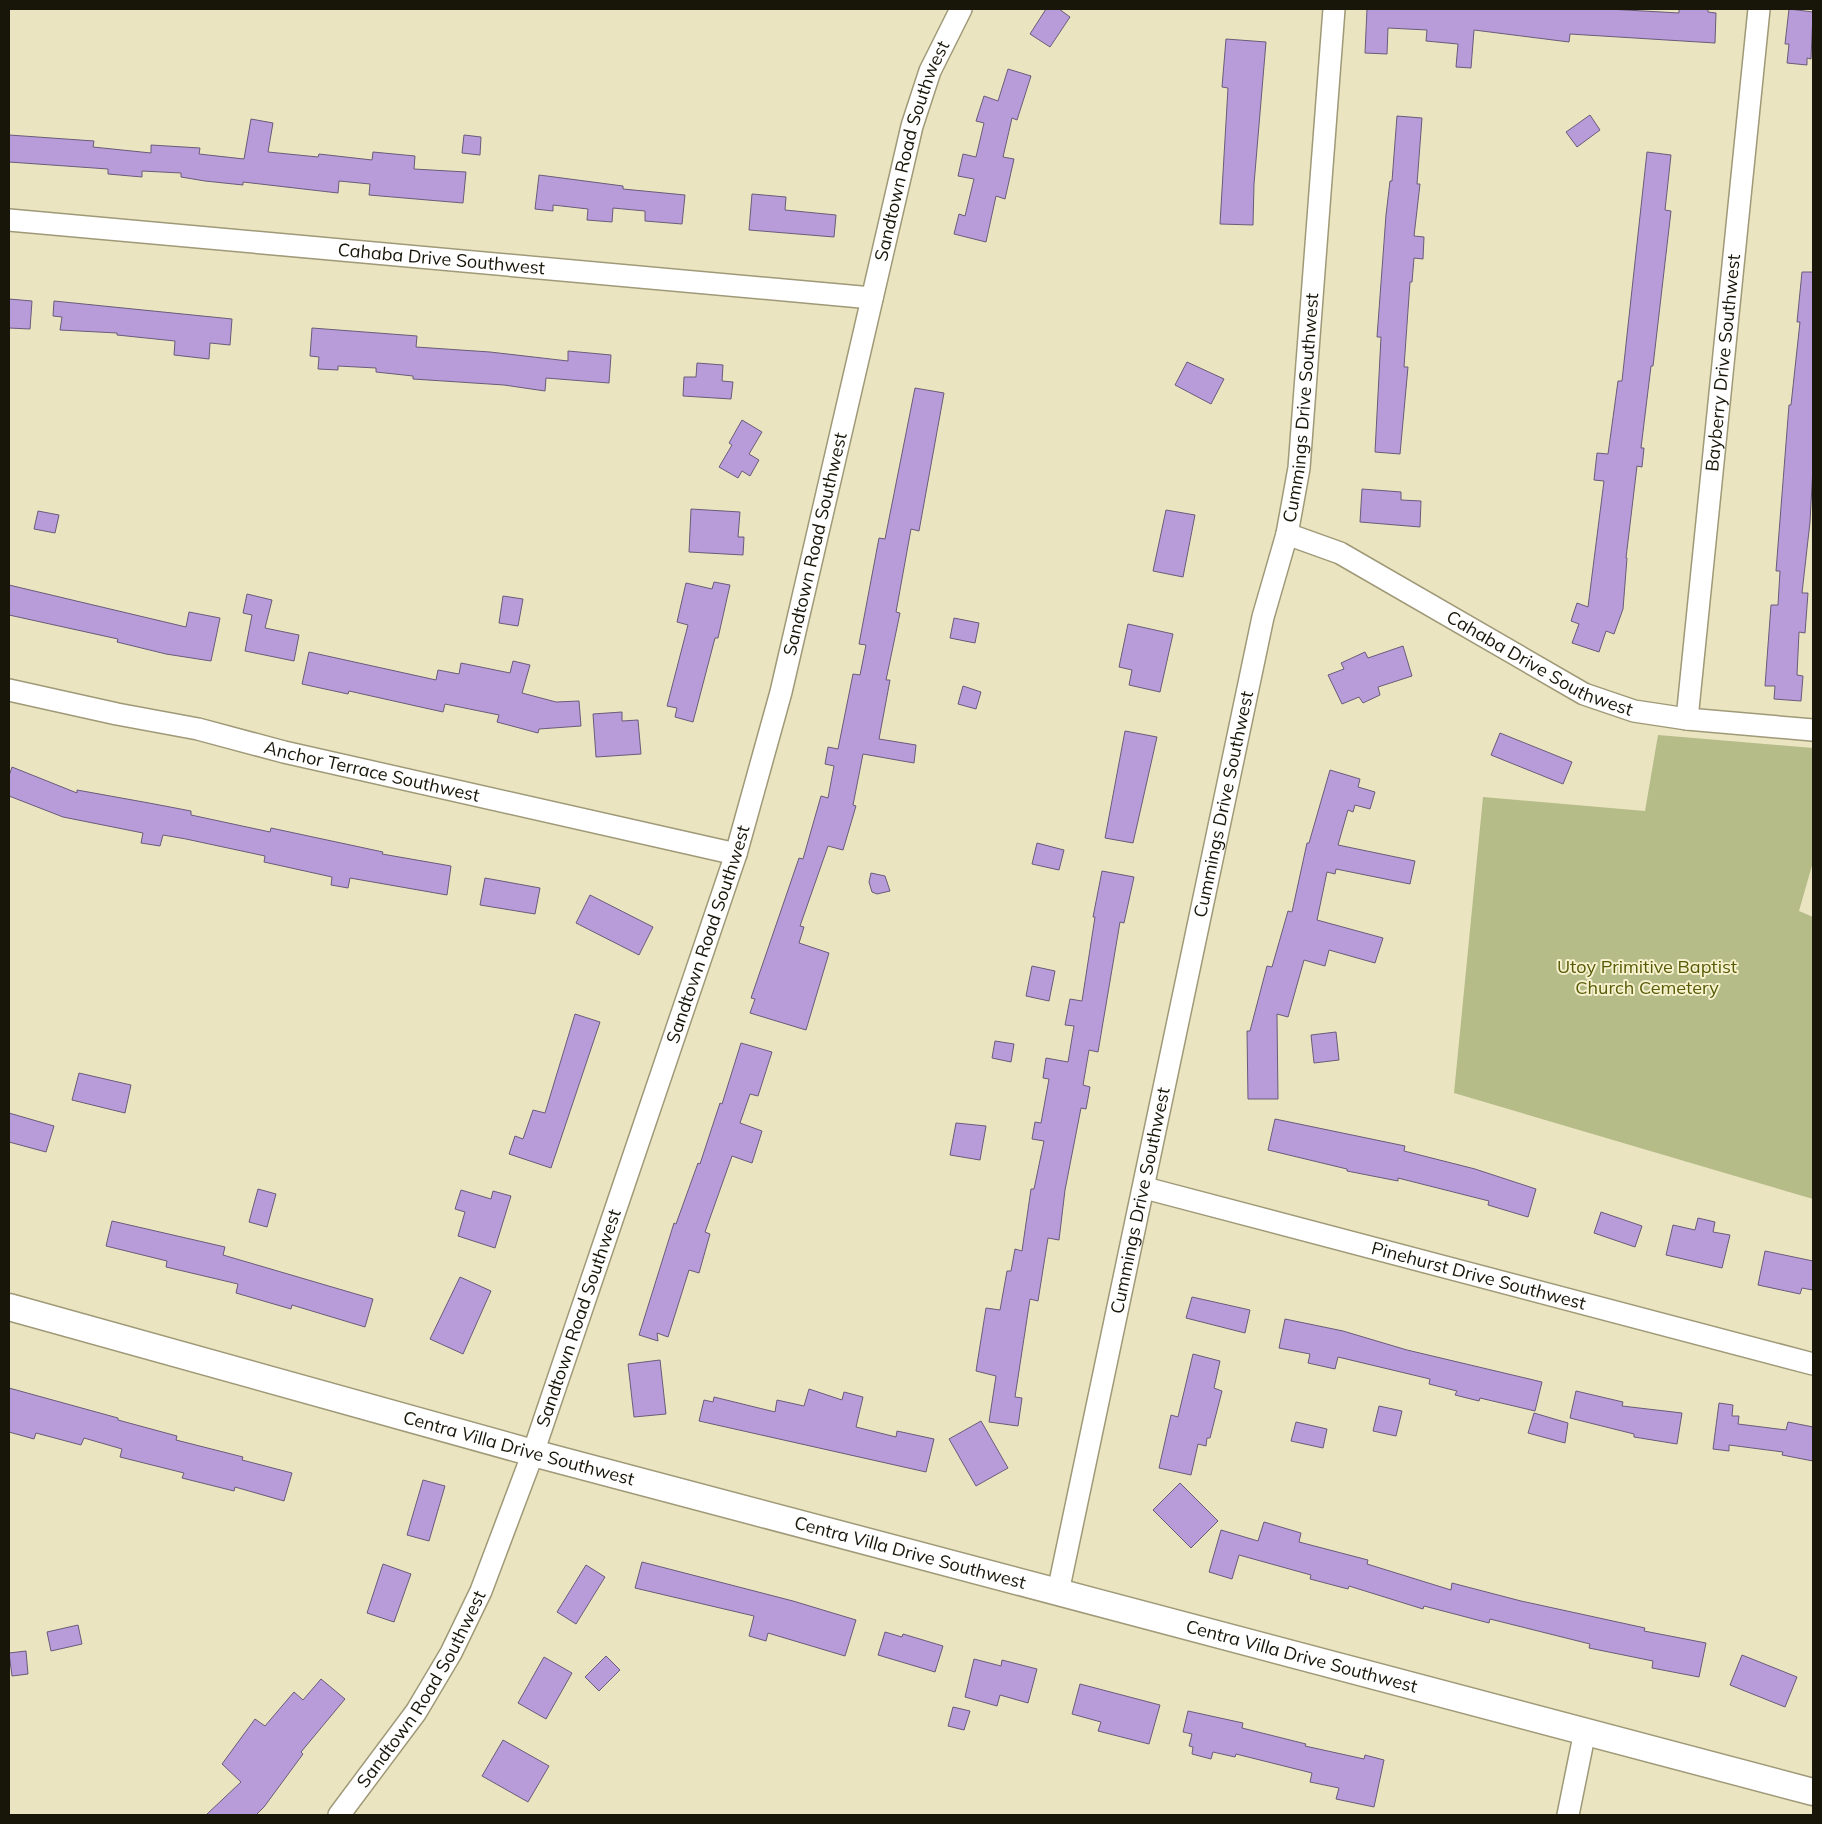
<svg xmlns="http://www.w3.org/2000/svg" width="1822" height="1824" viewBox="0 0 1822 1824" font-family="Mulish,sans-serif">
<style>
.green{fill:#b5bc88}
.building{fill:#b89bd9;stroke:#695c79}
.lines{fill:none;stroke-linecap:round;stroke-linejoin:round}
.minor-casing{stroke:#9f9978;stroke-width:24}
.tertiary-casing{stroke:#9f9978;stroke-width:29}
.minor{stroke:#fff;stroke-width:21}
.tertiary{stroke:#fff;stroke-width:26}
.labels{text-anchor:middle;stroke-width:4;stroke-linejoin:round;paint-order:stroke}
.street-label{font-size:18px;fill:#181609;stroke:#f8f1ce}
.park-label{font-size:18px;fill:#555c08;stroke:#f8f1ce}
</style>
<rect width="100%" height="100%" fill="#ebe4c1"/>
<path class="green" d="M1658,735l155,13v114l-14,49 14,6v282l-359,-106 29,-296 162,14z"/>
<path class="building" d="M1046,9h13l11,8 -20,30 -20,-13z
M1367,9h241l71,4v-4h29v3l8,1 -1,30 -145,-9 -1,8 -95,-12 -3,38 -15,-1 2,-23 -32,-3 1,-11 -39,-2 -1,26 -22,-1z
M1789,9l24,3 -2,47 -4,-1v7l-20,-2 2,-19h-4z
M1226,39l40,3 -12,142 -1,41 -33,-1 8,-136 -6,-1z
M1008,69l23,7 -14,44 -5,-2 -9,39 11,2 -9,40 -9,-3 -10,46 -32,-8 5,-20 6,2 9,-37 -16,-3 5,-22 13,3 8,-34 -8,-2 8,-25 14,5z
M1590,115l10,15 -23,17 -11,-15z
M1397,116l25,2 -5,66h3l-6,52 10,1 -1,22 -9,-1 -2,24h-2l-6,85h4l-8,87 -25,-2 6,-115h-4l9,-122 4,-34h2z
M251,119l22,4 -5,29 50,5 1,-3 53,6 1,-8 42,4 -1,13 52,3 -3,31 -94,-8 1,-11 -31,-3 -1,12 -95,-11v3l-38,-4 -24,-4v-4l-39,-2v6l-34,-3v-5l-99,-7v-27l85,6 -1,6 58,6v-8l49,3 -1,6 45,5z
M464,135l17,2 -1,18 -18,-2z
M1647,152l24,3 -6,55 6,1 -18,155h-2l-10,82h3l-2,19 -5,-1 -11,92h1l-4,51 -9,25 -8,-3 -7,21 -27,-9 7,-19 -8,-3 6,-18 11,4 16,-126 -10,-1 3,-27 11,1 10,-73h4z
M539,175l84,11v3l62,6 -3,29 -37,-3v-10l-32,-3 -1,14 -25,-2 1,-11 -35,-4v6l-18,-2z
M752,194l34,3 -1,13 51,5 -2,22 -85,-7z
M1802,272h11v195l-3,55 -8,71h6l-3,40 -6,-1 -2,43 6,1 -2,25 -27,-2 1,-13h-10l6,-81h7l2,-34h-4l13,-166h2l9,-83h-3z
M9,299l23,2 -2,28 -21,-1z
M54,301l178,18 -2,26 -20,-2 -1,16 -35,-4 1,-14 -58,-6v-2l-57,-3 2,-13 -9,-1z
M312,328l105,8 -1,11 74,5 78,9v-10l43,4 -2,28 -63,-5 -1,13 -41,-6 -91,-6v-3l-37,-4v-4l-38,-2v4l-20,-1 1,-12 -9,-1z
M1187,362l37,17 -13,25 -36,-19z
M697,363l26,2 -1,16 11,1 -2,17 -48,-3 1,-19h12z
M915,388l29,5 -25,138 -8,-2 -15,83 4,1 -14,67h4l-11,59 37,6 -2,18 -51,-9 -10,51 3,1 -13,44 -15,-4 -28,80 4,1 -5,16 30,10 -23,77 -56,-17 5,-14 -4,-1 48,-140 4,1 18,-63 7,2 6,-32 -9,-2 3,-17 10,2 15,-75 7,1 6,-30 -7,-1 20,-106 6,1z
M742,420l20,12 -13,22 10,6 -9,16 -8,-5 -4,7 -19,-11 13,-22 -3,-2z
M1362,489l39,3v8l20,1 -1,26 -60,-5z
M691,509l49,3 -2,25h6l-1,18 -54,-3z
M1166,510l29,5 -12,62 -30,-6z
M38,511l21,4 -4,18 -21,-4z
M714,582l16,3 -12,53h-3l-22,84 -18,-5 2,-9 -10,-2 21,-81 -11,-3 9,-39 26,6z
M9,585l177,42 3,-15 31,6 -9,43 -45,-7 -49,-12 1,-3 -109,-24z
M247,594l25,6 -7,28 34,7 -5,26 -49,-10 7,-36 -9,-2z
M503,596l20,3 -5,27 -19,-3z
M954,618l25,5 -4,20 -25,-5z
M1128,624l45,10 -13,58 -31,-7 3,-15 -13,-3z
M1403,646l9,30 -34,11 2,8 -17,8 -4,-6 -17,7 -14,-29 16,-6 -3,-6 24,-11 3,6z
M309,652l127,28 2,-10 21,4 2,-11 49,10 3,-12 17,4 -8,28 34,9 23,-1 2,25 -42,3 -1,4 -41,-11 2,-7 -54,-11 -2,8 -94,-21 -1,3 -46,-10z
M963,686l18,6 -5,17 -18,-5z
M622,712v9l16,-1 3,34 -45,3 -3,-43z
M1125,731l32,6 -24,106 -28,-5z
M1500,733l72,29 -9,22 -72,-29z
M12,767l65,26v-3l72,13 42,8v4l79,17 1,-4 112,24 -1,2 69,12 -4,29 -97,-17 -2,10 -17,-3 1,-8 -68,-15 1,-6 -79,-17 -23,-4 -3,11 -19,-3 2,-10 -80,-16 -54,-21v-20z
M1330,770l30,9 -2,8 17,5 -5,17 -15,-4 -2,7 -5,-2 -10,35 77,16 -5,23 -74,-15 -1,5 -8,-2 -10,48 66,18 -8,25 -46,-13 -4,16 -21,-6 -16,57 -11,-3 1,85h-30l-1,-68h3l17,-65 5,1 16,-56 4,1 15,-69h2z
M1037,843l27,7 -5,20 -27,-6z
M1102,871l32,6 -10,46 -4,-1 -22,130 -9,-2 -6,35 7,2 -4,22 -5,-1 -16,82 -6,50 -11,-2 -10,63 -8,-2 -15,98 7,1 -4,28 -29,-4 7,-46 -20,-5 10,-63 14,2 7,-39h4l4,-22 7,2 9,-62h3l10,-48 -12,-2 3,-17 6,1 8,-44 -6,-1 3,-20 22,4 6,-36 -9,-1 5,-26 12,2 13,-84h-2z
M871,873l14,3 5,15 -13,3 -5,-2 -3,-10z
M485,878l55,10 -5,26 -55,-9z
M590,895l63,32 -14,28 -63,-32z
M1032,966l23,5 -6,30 -23,-5z
M575,1014l25,8 -49,146 -42,-14 6,-18 8,3 10,-29 12,3z
M1336,1032l3,28 -25,3 -3,-28z
M995,1041l19,3 -3,18 -19,-4z
M741,1043l31,9 -14,44 -8,-2 -10,29 22,8 -10,32 -20,-7 -27,76 5,2 -11,39 -10,-3 -21,67 -11,-4 1,8 -19,-6 35,-112 2,1 22,-61 2,1 20,-61 2,1z
M79,1073l52,12 -6,28 -53,-13z
M9,1113l45,13 -8,26 -37,-10z
M1275,1119l130,27 -1,5 71,18 61,20 -8,28 -40,-12 1,-4 -91,-23v3l-51,-10v-2l-79,-19z
M956,1123l30,3 -6,34 -30,-5z
M258,1189l18,5 -9,33 -18,-5z
M461,1190l30,9 2,-8 18,5 -16,52 -37,-12 7,-24 -10,-3z
M1601,1212l41,14 -7,21 -41,-14z
M1698,1218l17,4 -2,10 17,3 -8,33 -56,-13 7,-30 22,5z
M112,1221l113,26 -2,8 150,44 -8,28 -73,-22 -1,4 -55,-16 2,-9 -72,-17 1,-6 -61,-15z
M1765,1251l48,10v29l-11,-2 -2,6 -42,-9z
M460,1277l31,14 -28,63 -33,-15z
M1192,1297l58,13 -5,23 -59,-15z
M1285,1319l58,12 64,19 135,32 -7,29 -55,-13 -1,3 -24,-6 2,-4 -28,-7 1,-5 -92,-22 -3,12 -27,-6 2,-9 -31,-6z
M1193,1354l27,7 -6,27 8,3 -12,47h-3l-1,8 -8,-2 -7,31 -32,-7 12,-53 7,2z
M660,1360l6,54 -32,3 -6,-53z
M9,1388l109,30v2l59,16 -1,4 67,17 -1,3 50,13 -8,28 -49,-14 -1,4 -52,-13 2,-5 -64,-16 2,-8 -38,-11 -3,7 -45,-12 -2,6 -25,-7z
M809,1389l33,11 2,-8 19,5 -7,30 40,10 1,-6 37,8 -8,33 -227,-51 5,-21 9,2 1,-5 61,15 2,-12 27,6z
M1576,1391l47,11 -1,4 60,7 -5,31 -43,-7v-3l-64,-16z
M1719,1403l14,2 -1,11h7l-1,8 48,6 2,-8 25,5v34l-31,-6 1,-3 -54,-7v6l-16,-2z
M1379,1406l23,5 -6,25 -23,-5z
M1534,1413l34,10 -3,20 -37,-10z
M981,1421l27,47 -32,18 -27,-47z
M1296,1422l31,7 -4,19 -32,-7z
M423,1480l22,6 -16,55 -22,-6z
M1180,1483l38,38 -27,27 -38,-38z
M1264,1522l37,11 -2,9 69,18 -1,4 84,26 1,-7 69,18 124,27 -1,3 62,12 -7,34 -47,-9 1,-7 -64,-13 1,-4 -100,-25 -1,4 -65,-17 -1,3 -74,-23 -1,3 -38,-10 1,-4 -72,-20 -7,24 -23,-7 12,-42 37,11z
M642,1562l151,39 63,19 -11,36 -77,-23 -2,8 -17,-5 5,-20 -119,-28z
M383,1564l28,10 -17,48 -27,-9z
M586,1565l19,12 -29,47 -19,-12z
M78,1625l4,19 -31,7 -4,-19z
M885,1632l17,5 1,-3 40,12 -8,26 -57,-17z
M26,1651l2,23 -16,2 -3,-23z
M1742,1655l55,22 -12,30 -55,-22z
M606,1656l14,14 -21,21 -14,-14z
M544,1657l28,16 -26,46 -28,-16z
M974,1659l27,7 1,-6 35,9 -9,34 -28,-8 -3,11 -32,-9z
M321,1679l24,20 -44,53 2,2 -39,53 -8,8h-50l35,-33 -19,-18 33,-45 10,7 29,-34 9,8z
M1080,1684l80,21 -11,39 -51,-13 3,-9 -29,-8z
M953,1707l17,4 -6,19 -16,-4z
M1188,1711l55,12 -1,5 64,16 -1,2 59,13 1,-4 19,5 -10,47 -38,-8 3,-11 -29,-6 2,-9 -76,-19 -1,3 -22,-5 -2,7 -19,-5 1,-7 -4,-1 3,-12 -9,-2z
M503,1740l46,26 -21,36 -46,-26z"/>
<g class="lines">
<g class="minor-casing">
<g id="minor">
<path id="s1" d="M9,220l863,78"/>
<path id="s2" d="M1287,534l53,19 244,141 50,17 53,8 126,11"/>
<path id="s3" d="M9,690l108,24 81,15 86,23 452,102"/>
<path id="s4" d="M1687,719l72,-710"/>
<path id="s5" d="M1145,1188l668,176"/>
<path id="s6" d="M1058,1592l205,-975 24,-83 12,-66 35,-459"/>
<path id="s7" d="M339,1815l77,-103 35,-59 30,-62 52,-138 203,-599 45,-162 131,-566 18,-55 31,-62"/>
<path d="M1568,1815l17,-84"/>
</g>
</g>
<g class="tertiary-casing">
<g id="tertiary">
<path id="s8" d="M9,1307l524,146 1280,339"/>
</g>
</g>
<use href="#minor" class="minor"/>
<use href="#tertiary" class="tertiary"/>
</g>
<g class="labels">
<g class="street-label">
<text dy="6" stroke="none"><textPath href="#s7" startOffset="1771">Sandtown Road Southwest</textPath></text>
<text dy="6" stroke="none"><textPath href="#s1" startOffset="434">Cahaba Drive Southwest</textPath></text>
<text dy="6" stroke="none"><textPath href="#s4" startOffset="358">Bayberry Drive Southwest</textPath></text>
<text dy="6" stroke="none"><textPath href="#s6" startOffset="1210">Cummings Drive Southwest</textPath></text>
<text dy="6" stroke="none"><textPath href="#s7" startOffset="1366">Sandtown Road Southwest</textPath></text>
<text dy="6" stroke="none"><textPath href="#s2" startOffset="285">Cahaba Drive Southwest</textPath></text>
<text dy="6" stroke="none"><textPath href="#s3" startOffset="372">Anchor Terrace Southwest</textPath></text>
<text dy="6" stroke="none"><textPath href="#s6" startOffset="805">Cummings Drive Southwest</textPath></text>
<text dy="6" stroke="none"><textPath href="#s7" startOffset="961">Sandtown Road Southwest</textPath></text>
<text dy="6" stroke="none"><textPath href="#s6" startOffset="400">Cummings Drive Southwest</textPath></text>
<text dy="6" stroke="none"><textPath href="#s5" startOffset="345">Pinehurst Drive Southwest</textPath></text>
<text dy="6" stroke="none"><textPath href="#s7" startOffset="556">Sandtown Road Southwest</textPath></text>
<text dy="6" stroke="none"><textPath href="#s8" startOffset="529">Centra Villa Drive Southwest</textPath></text>
<text dy="6" stroke="none"><textPath href="#s8" startOffset="934">Centra Villa Drive Southwest</textPath></text>
<text dy="6" stroke="none"><textPath href="#s8" startOffset="1339">Centra Villa Drive Southwest</textPath></text>
<text dy="6" stroke="none"><textPath href="#s7" startOffset="151">Sandtown Road Southwest</textPath></text>
</g>
<g class="park-label">
<text x="1647" y="973">Utoy Primitive Baptist<tspan x="1647" dy="21">Church Cemetery</tspan></text>
</g>
</g>
<rect width="1822" height="1824" fill="none" stroke="#181609" stroke-width="20"/>
</svg>
